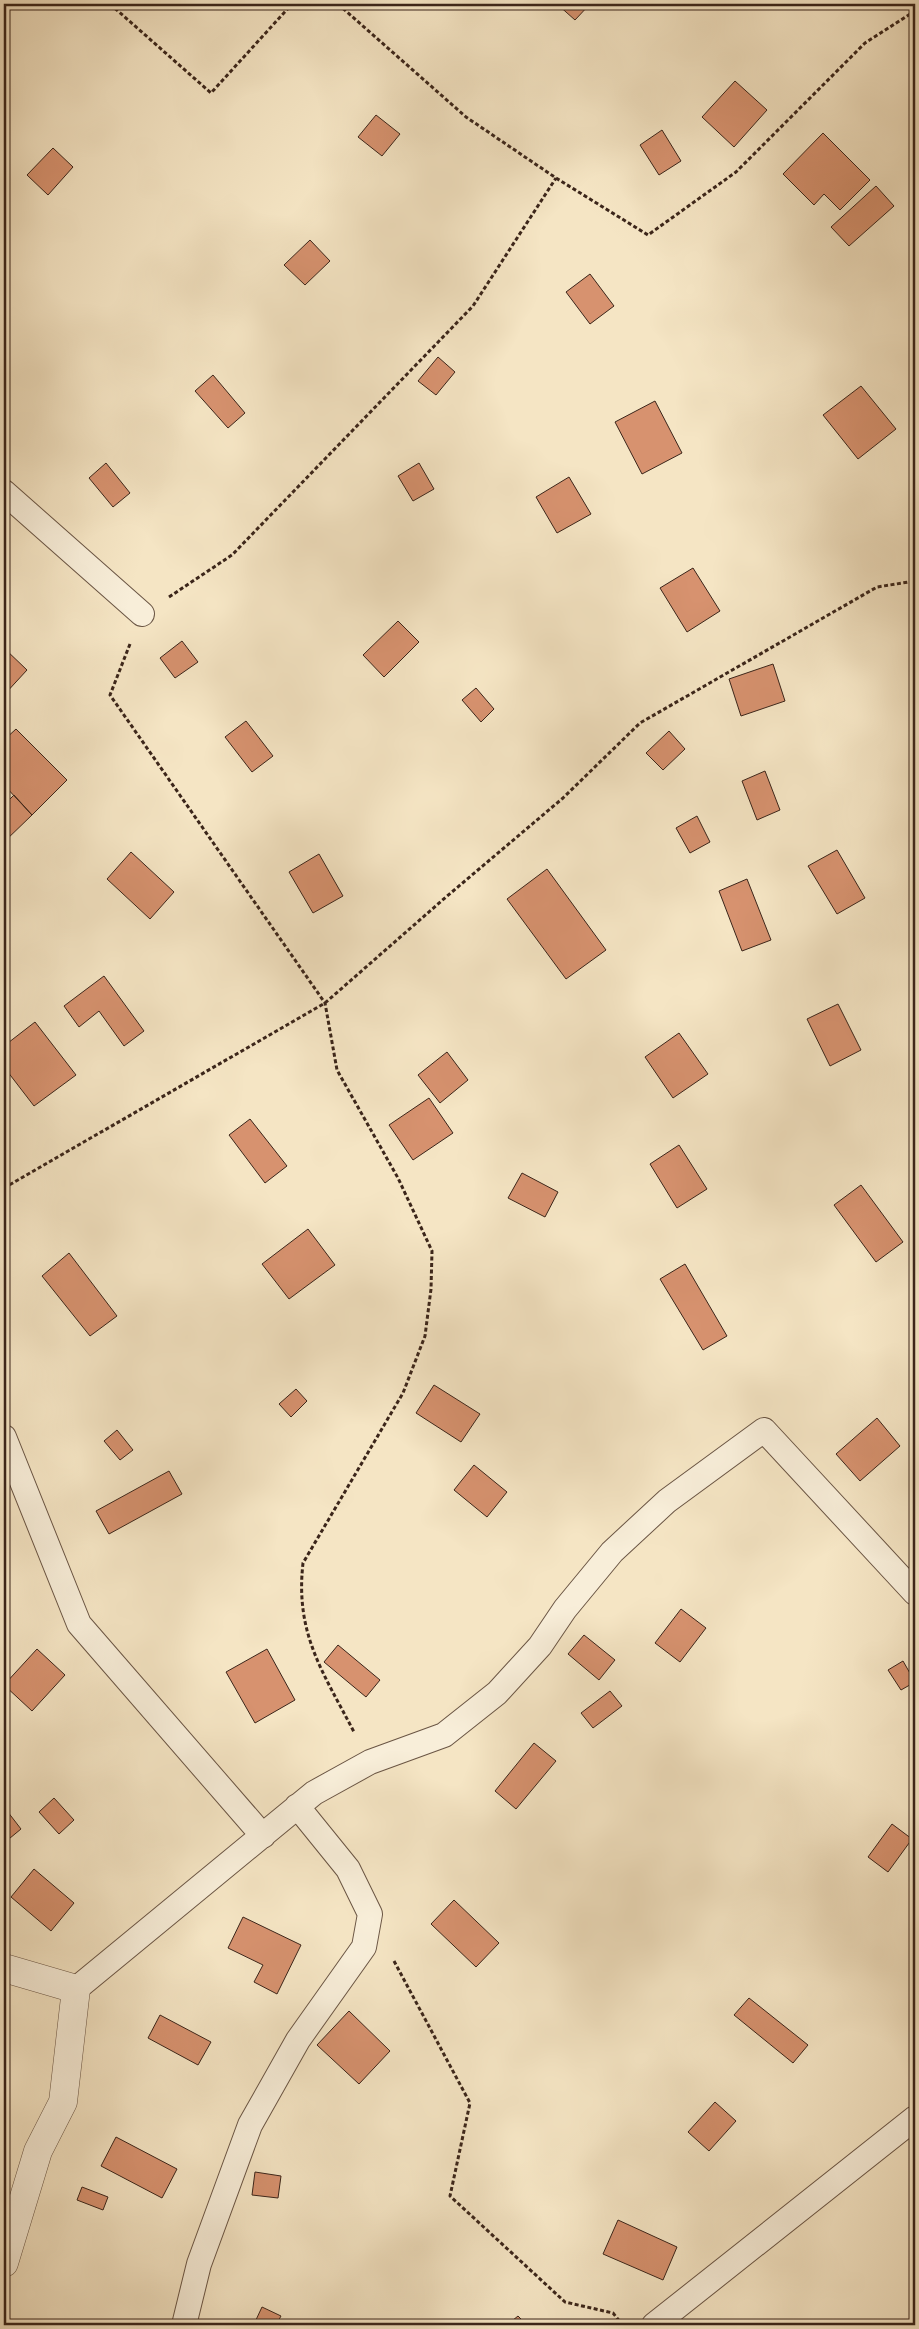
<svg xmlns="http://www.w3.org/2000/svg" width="919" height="2329" viewBox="0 0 919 2329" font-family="'IM FELL Great Primer',serif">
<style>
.building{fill:#d7926f;stroke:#3b251a}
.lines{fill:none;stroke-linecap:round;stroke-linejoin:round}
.lane-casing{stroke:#6a5544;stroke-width:26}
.street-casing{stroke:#6a5544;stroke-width:29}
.path{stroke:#3b251a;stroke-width:3;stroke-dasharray:4 2.5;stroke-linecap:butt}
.lane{stroke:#f8eed9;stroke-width:24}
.street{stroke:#f8eed9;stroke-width:28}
</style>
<rect width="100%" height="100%" fill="#f5e5c4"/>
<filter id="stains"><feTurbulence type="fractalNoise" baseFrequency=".004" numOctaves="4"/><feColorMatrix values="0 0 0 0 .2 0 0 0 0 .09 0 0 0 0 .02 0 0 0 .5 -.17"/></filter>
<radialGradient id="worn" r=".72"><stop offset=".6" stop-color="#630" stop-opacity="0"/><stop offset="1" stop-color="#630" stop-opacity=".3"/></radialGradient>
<path class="building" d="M557,4h33l-15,16z
M735,81l32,29 -33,37 -32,-30z
M376,115l24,19 -18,22 -24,-19z
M662,130l19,31 -22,14 -19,-30z
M823,133l47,47 -30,30 -16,-16 -10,11 -31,-31z
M53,148l20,19 -25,28 -21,-20z
M876,186l18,20 -45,40 -18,-19z
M310,240l20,21 -25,24 -21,-20z
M590,274l24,32 -24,18 -24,-32z
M438,357l17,15 -19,23 -18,-14z
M213,375l32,38 -17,15 -33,-37z
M861,386l35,43 -38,30 -35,-44z
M655,401l27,52 -40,21 -27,-52z
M106,463l24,30 -17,14 -24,-29z
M419,463l15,26 -21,12 -15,-25z
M569,477l22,37 -34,19 -21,-36z
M693,568l27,43 -33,21 -27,-44z
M398,621l21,21 -35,35 -21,-22z
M182,641l16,21 -23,16 -15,-20z
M4,648l23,22 -23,25z
M773,664l12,37 -44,15 -12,-37z
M476,688l18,21 -13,13 -19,-22z
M246,721l27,35 -21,16 -27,-35z
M16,729l51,51 -35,35 -28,-30v-45z
M669,731l16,18 -22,21 -17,-17z
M765,771l15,39 -23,10 -15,-39z
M14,795l18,20 -28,27v-37z
M697,816l13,26 -20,11 -14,-25z
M837,850l28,48 -28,16 -29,-48z
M131,852l43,40 -24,27 -43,-40z
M319,854l24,42 -30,17 -24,-41z
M547,869l59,81 -40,29 -59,-80z
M747,879l24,61 -29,11 -23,-60z
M104,976l40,55 -20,15 -25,-35 -20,16 -15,-21z
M838,1004l23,46 -31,16 -23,-47z
M35,1022l41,53 -42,31 -30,-39v-21z
M679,1033l29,41 -35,24 -28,-41z
M447,1052l21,28 -28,23 -22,-28z
M429,1098l24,35 -40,27 -24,-35z
M250,1119l37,47 -22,17 -36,-48z
M679,1145l28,44 -30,19 -27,-44z
M522,1173l36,19 -13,25 -37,-19z
M861,1185l42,57 -27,20 -42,-57z
M308,1229l27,36 -46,34 -27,-35z
M69,1253l48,63 -27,20 -48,-60z
M685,1264l42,72 -24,14 -43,-71z
M434,1385l46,29 -19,28 -45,-29z
M296,1389l11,12 -16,16 -12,-13z
M877,1418l23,28 -40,35 -24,-27z
M117,1430l16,20 -13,10 -16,-19z
M474,1465l33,27 -20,25 -33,-27z
M169,1471l13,23 -73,40 -13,-23z
M681,1609l25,19 -26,34 -25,-19z
M584,1635l31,25 -16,20 -31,-26z
M338,1645l42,35 -14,17 -42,-35z
M37,1649l28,26 -33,36 -28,-26z
M267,1649l28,51 -40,23 -29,-51z
M903,1661l12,21 -14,8 -13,-20z
M610,1691l12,15 -29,22 -12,-15z
M534,1743l22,18 -40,48 -21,-18z
M54,1798l20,22 -15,14 -20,-22z
M4,1807l17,22 -17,14z
M892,1824l20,15 -24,33 -20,-15z
M34,1869l40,34 -23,28 -40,-34z
M454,1900l45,43 -23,24 -45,-43z
M243,1917l58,28 -24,49 -23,-12 9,-17 -35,-17z
M749,1998l59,47 -15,18 -59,-48z
M349,2011l41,40 -31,33 -42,-39z
M160,2015l51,27 -13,23 -50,-27z
M715,2102l21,19 -27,30 -21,-19z
M116,2137l61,32 -15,29 -61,-32z
M255,2172l26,4 -3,22 -26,-3z
M82,2187l26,10 -5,13 -26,-10z
M618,2220l59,27 -14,33 -60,-26z
M262,2307l19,9 -5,9h-16l-5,-3z
M518,2316l9,9h-20z"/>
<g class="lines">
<g class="lane-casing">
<path id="lane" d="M4,492l138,122
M4,1437l75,187 184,212
M76,1989l238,-196 56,-31 74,-27 53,-42 43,-47 25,-37 47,-57 55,-51 97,-71 151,163
M184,2325l15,-61 51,-139 48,-85 66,-93 6,-33 -22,-45 -51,-63
M654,2325l261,-207"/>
</g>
<g class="street-casing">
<path id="street" d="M4,1968l72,21 -13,113 -25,49 -34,112"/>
</g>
<path class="path" d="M110,4l101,89 81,-89
M338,4l128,113 90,61 92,57 88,-63 129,-129 50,-32
M169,597l63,-42 241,-249 83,-128
M130,644l-20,51 215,308 12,67 61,108 34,73 -1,38 -6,47 -22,57 -100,170c-8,71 20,109 51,169
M4,1188l321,-185 121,-106 117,-99 77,-75 237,-136 38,-6
M394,1961l76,142 -20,93 115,106 48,11 8,10"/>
<use href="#lane" class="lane"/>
<use href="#street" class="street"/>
</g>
<rect width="919" height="2329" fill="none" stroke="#f5e5c4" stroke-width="20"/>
<rect x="5" y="5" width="909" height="2319" fill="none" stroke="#3b251a" stroke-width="2.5"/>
<rect x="10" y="10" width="899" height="2309" fill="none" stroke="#3b251a"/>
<rect width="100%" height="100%" filter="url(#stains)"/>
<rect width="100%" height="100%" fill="url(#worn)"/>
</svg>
